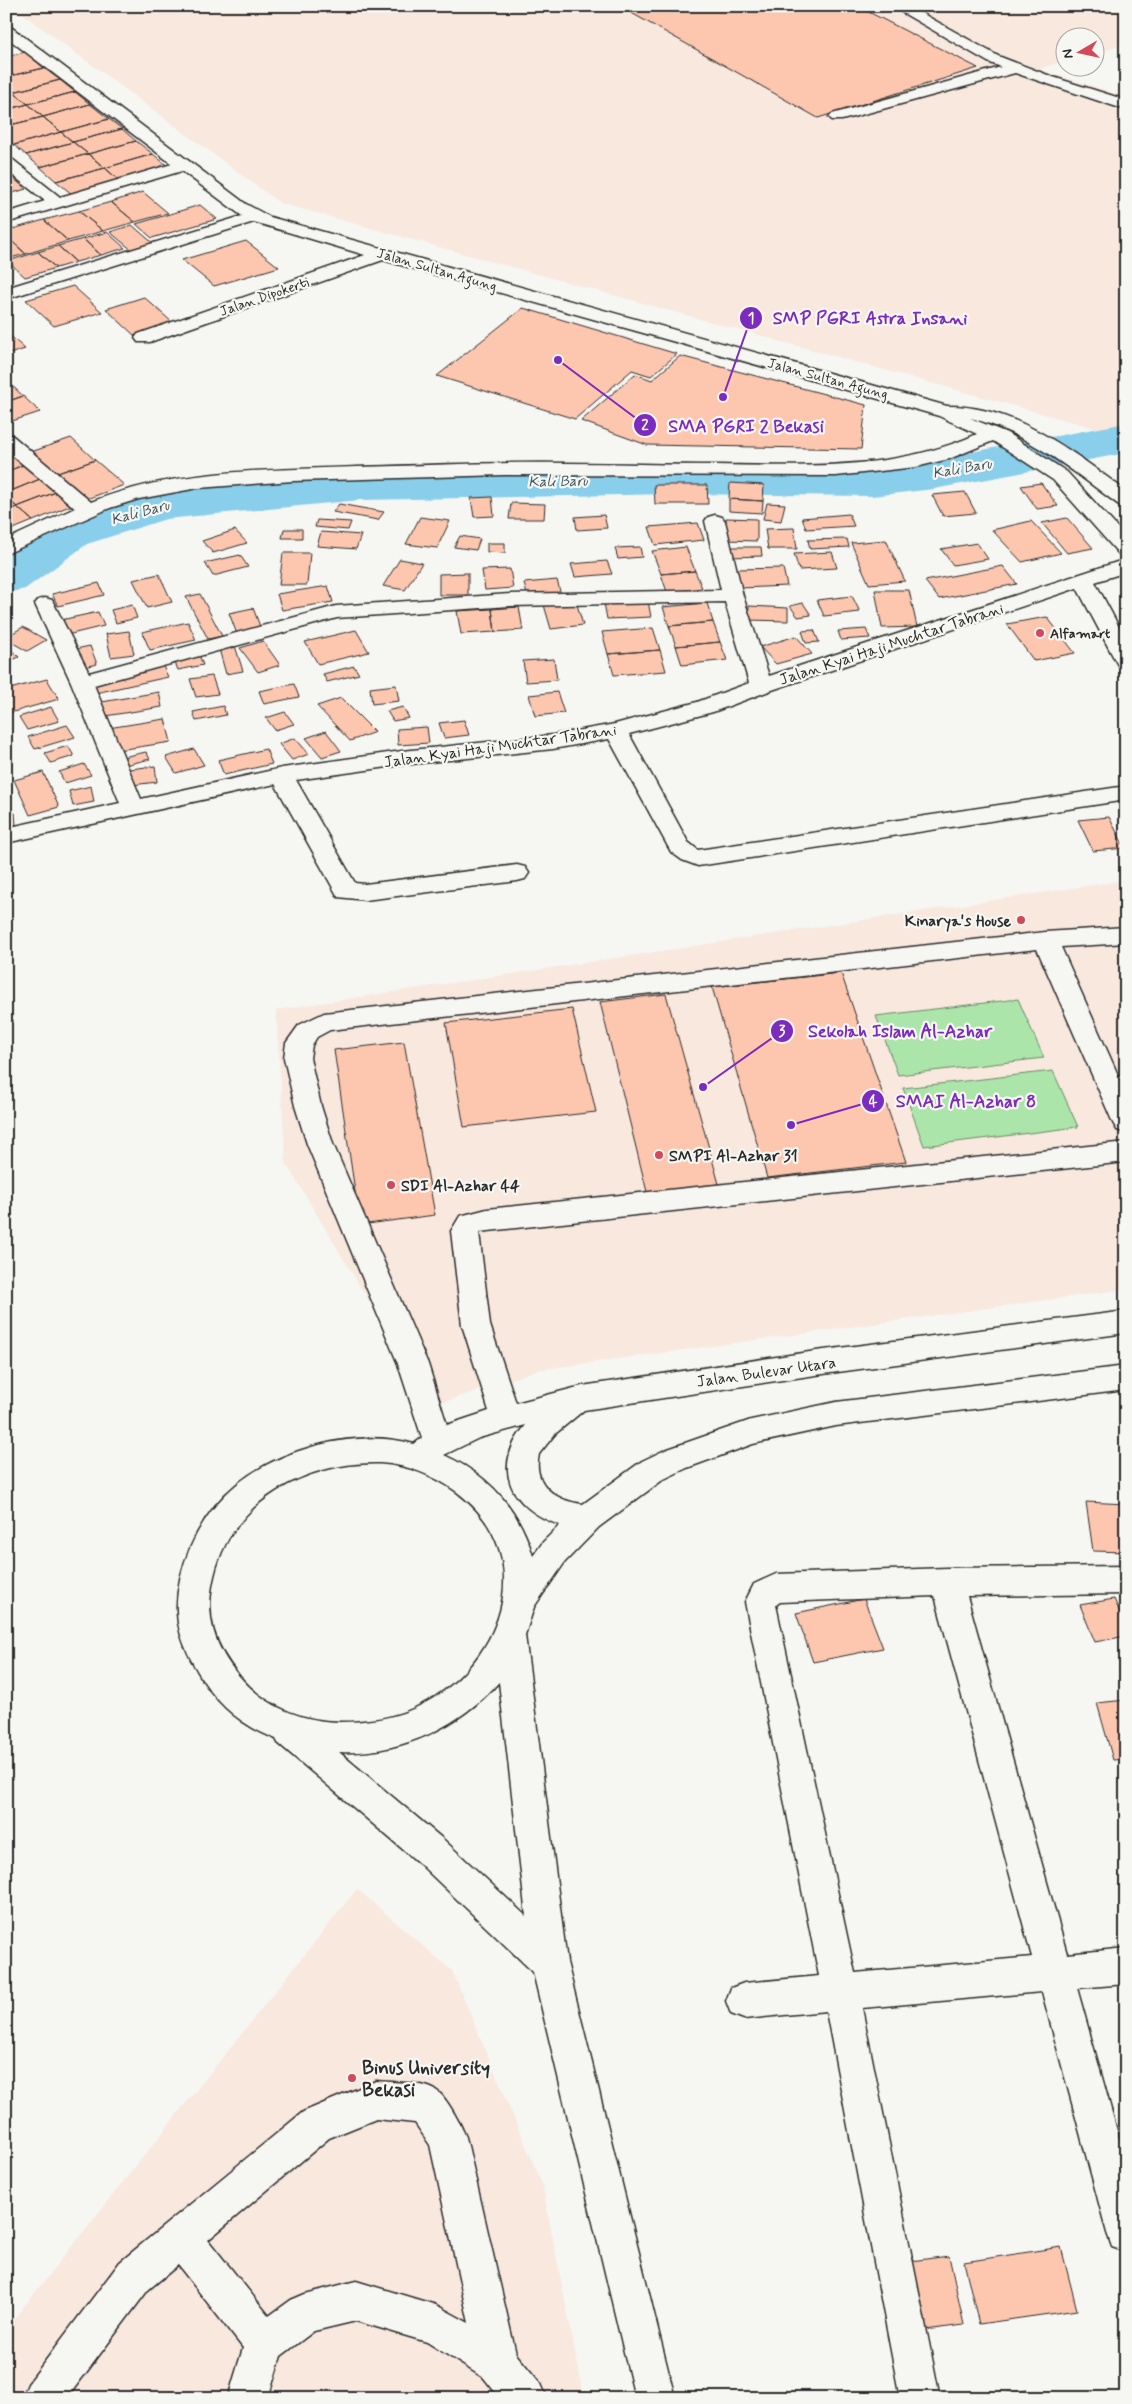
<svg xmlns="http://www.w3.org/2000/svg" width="1132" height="2404" viewBox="0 0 1132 2404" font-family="Mynerve,sans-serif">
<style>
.built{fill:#f8e8de}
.green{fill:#abe5aa;stroke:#6b886a}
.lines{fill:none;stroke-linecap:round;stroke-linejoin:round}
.river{fill:#89ceea;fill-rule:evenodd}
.building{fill:#fdc7af;stroke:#2b2b2b}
.minor-casing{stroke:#2b2b2b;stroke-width:3}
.minor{fill:#f6f6f2;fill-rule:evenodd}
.poi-dot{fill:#d1495b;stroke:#f6f6f2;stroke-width:2}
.labels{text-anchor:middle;stroke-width:4.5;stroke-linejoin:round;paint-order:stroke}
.far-street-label{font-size:14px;fill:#2b2b2b;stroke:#f6f6f2}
.far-poi-label{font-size:14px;font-weight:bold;fill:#2b2b2b;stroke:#f6f6f2;text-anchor:start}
.far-water-label{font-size:15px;font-style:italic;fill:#42545b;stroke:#f6f6f2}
.street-label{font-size:16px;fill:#2b2b2b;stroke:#f6f6f2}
.poi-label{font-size:16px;font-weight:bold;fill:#2b2b2b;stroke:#f6f6f2;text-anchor:start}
.near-poi-label{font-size:19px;font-weight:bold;fill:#2b2b2b;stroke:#f6f6f2;text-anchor:start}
.leader{fill:none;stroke:#7b2cbf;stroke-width:2}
.callout-dot{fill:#7b2cbf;stroke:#f6f6f2;stroke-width:2}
.mark-label{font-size:15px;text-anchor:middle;font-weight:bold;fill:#fff}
.callout-label{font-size:18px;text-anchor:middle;font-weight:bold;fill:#7b2cbf;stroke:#f6f6f2;stroke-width:4.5;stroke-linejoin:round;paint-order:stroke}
</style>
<rect width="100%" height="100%" fill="#f6f6f2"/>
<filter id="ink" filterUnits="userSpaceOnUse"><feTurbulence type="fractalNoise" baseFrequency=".02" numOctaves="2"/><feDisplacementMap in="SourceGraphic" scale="10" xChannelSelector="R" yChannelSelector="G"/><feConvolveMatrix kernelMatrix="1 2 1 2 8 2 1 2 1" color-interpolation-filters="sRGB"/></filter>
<g filter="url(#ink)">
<path class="built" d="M12,6h1114v38l-31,9 -1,-15h-30v23l-26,8 88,28v333l-13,3 -833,-230z
M1126,880v409l-589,81 -105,36 -146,-243 -10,-153z
M357,1889l95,82 90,213 42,214h-578v-69z"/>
<path class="green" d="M1018,999l26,59 -146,17 -22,-59z
M1053,1071l25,56 -154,19 -21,-58z"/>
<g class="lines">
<path class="river" d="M1126,423v30l-192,36 -62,7 -199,-2 -313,6 -194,19 -79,25 -62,45 -19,4v-41l43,-30 111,-34 200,-18 313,-6 199,2 62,-7z"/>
</g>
<path class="building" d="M619,6h238l121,62 -160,50z
M25,52l19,16 -38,9v-20z
M44,68l16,12 -47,12 -7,-5v-10z
M60,80l15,12 -47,12 -15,-12z
M13,92l15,12 -22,6v-16z
M75,92l15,12 -47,13 -15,-13z
M28,104l15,13 -37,9v-16z
M90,104l19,15 -48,13 -18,-15z
M43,117l18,15 -47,13 -8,-7v-12z
M109,119l13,10 -49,13 -12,-10z
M122,129l14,12 -48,13 -15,-12z
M61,132l12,10 -47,13 -12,-10z
M136,141l17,13 -48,14 -17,-14z
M73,142l15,12 -48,13 -14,-12z
M88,154l17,14 -49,13 -16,-14z
M153,154l17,14 -49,14 -16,-14z
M105,168l16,14 -48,13 -17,-14z
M13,178l13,11 -20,6v-15z
M143,192l25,21 -33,9 -24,-20z
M111,202l24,20 -32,9 -24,-20z
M200,205l17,14 -65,19 -16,-14z
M79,211l24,20 -35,10 -24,-21z
M44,220l24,21 -42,13 -20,-18v-5z
M132,225l23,20 -22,6 -23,-19z
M107,232l18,16 -24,7 -18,-16z
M6,236l20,18 -20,5z
M83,239l18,16 -25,7 -18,-16z
M246,241l33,26 -65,19 -32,-26z
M58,246l18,16 -20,6 -18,-16z
M38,252l18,16 -31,9 -17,-16z
M73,286l29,26 -48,14 -28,-26z
M144,297l30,27 -39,12 -29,-27z
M523,308l154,46 -26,22 -19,-6 -57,49 -138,-43z
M6,332l19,17 -19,6z
M680,356l186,49 -5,44 -214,-4 -66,-24 54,-47 17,6z
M6,380l17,16 -17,6z
M23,396l17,16 -34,11v-21z
M71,438l24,22 -40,14 -24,-22z
M6,451l17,14 -17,7z
M95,460l29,25 -40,15 -29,-26z
M23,465l17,14 -34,14v-21z
M40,479l16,13 -39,15 -11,-9v-5z
M730,483l34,2 -1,16 -34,-2z
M1041,483l17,23 -21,3 -16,-23z
M654,485h53l1,19h-53z
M56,492l16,13 -39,16 -16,-14z
M965,492l11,21 -33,3 -11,-21z
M492,497l2,19 -20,1 -3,-19z
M6,498l11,9 -11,4z
M729,499l34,2 -1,12 -33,-2z
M511,503l34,1 -1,15h-35z
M767,503l18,1 -4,17 -18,-2z
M339,504l45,8 -6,8 -45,-8z
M17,507l16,14 -27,11v-21z
M849,514l5,12 -48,3 -4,-11z
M604,515l3,13 -30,2 -2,-13z
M420,517l30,4 -13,27 -31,-4z
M726,518l31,1v22l-31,-1z
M1067,518l26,30 -26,5 -25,-30z
M317,520l34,2 -3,8 -33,-3z
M1031,521l30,32 -39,9 -30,-32z
M698,523l6,17 -49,5 -6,-18z
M794,528l3,21h-29l-3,-20z
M284,529h18v9h-20z
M235,530l12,13 -34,10 -11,-12z
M321,532l40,3 -5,14 -39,-3z
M460,536l20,3 -4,11 -22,-3z
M847,539l2,8 -39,2 -2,-9z
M886,540l19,41 -36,3 -18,-41z
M487,543h18v10l-18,-1z
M977,543l11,16 -35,6 -12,-16z
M640,547l2,10 -24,2 -3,-11z
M686,547l9,24 -34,3 -9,-23z
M728,547h33l1,9 -33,1z
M832,552l5,16 -38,2 -5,-16z
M283,553h27l-3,32h-28z
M240,555l8,12 -35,9 -8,-13z
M400,559l22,4 -17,27 -22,-4z
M607,561l5,13 -37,3 -4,-13z
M1003,566l14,18 -78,15 -14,-18z
M783,568l4,18 -47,2 -3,-19z
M510,569l3,19 -28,2 -3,-20z
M695,571l7,17 -35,4 -6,-18z
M468,573v22h-29v-21z
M159,574l13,28 -25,6 -14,-28z
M557,580l4,15 -33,3 -4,-15z
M99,583l5,12 -46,11 -6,-12z
M328,586l5,16 -51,8 -5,-16z
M875,590h34l8,37 -35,1z
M200,594l22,42 -14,3 -22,-42z
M852,596l8,16 -36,4 -7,-16z
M576,601l7,24 -32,4 -7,-24z
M648,601l3,16 -44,2 -3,-16z
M707,603l6,19 -44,4 -6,-19z
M803,603l8,12 -13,2 -8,-11z
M132,605l5,13 -21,5 -5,-13z
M749,606l39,2v13l-40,-1z
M519,607l4,23 -28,2 -3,-23z
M253,608l8,21 -24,5 -8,-21z
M492,609l3,23 -34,2 -4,-23z
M98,612l6,14 -37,9 -6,-15z
M1047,617l28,36 -41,8 -27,-37z
M188,622l8,18 -46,10 -8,-18z
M713,622l7,20 -44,4 -7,-20z
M23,627l23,13 -19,11 -21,-12v-2z
M653,628l7,22 -52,4 -6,-22z
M866,629l4,9 -29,2 -3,-9z
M356,630l13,22 -51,12 -13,-22z
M814,630l5,12 -13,1 -4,-12z
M129,631l5,23 -23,3 -5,-23z
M796,636l16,18 -36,10 -16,-17z
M263,641l17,24 -22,7 -18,-24z
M720,642l7,18 -45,5 -6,-19z
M6,645l13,12 -13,6z
M90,646l7,18 -19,5 -7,-19z
M235,646l8,25 -17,3 -7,-25z
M660,650l6,21 -52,4 -6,-21z
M199,655l4,10 -25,5 -4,-10z
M554,659l3,21 -31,2 -3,-21z
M162,664l6,13 -77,17 -5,-13z
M354,666l5,8 -32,8 -4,-8z
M212,676l6,18 -22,3 -6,-18z
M47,679l12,20 -53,15v-24z
M294,684l5,13 -35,7 -5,-13z
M396,685l3,16 -27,3 -2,-16z
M159,692l3,15 -57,9 -3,-14z
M557,692l7,21 -29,3 -6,-21z
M341,698l34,34 -25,9 -33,-35z
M223,706l3,9 -30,6 -3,-9z
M51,707l8,14 -32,9 -8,-13z
M403,707l6,11 -16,3 -6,-10z
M285,712l9,12 -19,6 -9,-12z
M165,719l6,23 -59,9 -4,-23z
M464,720l5,15 -25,3 -5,-15z
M67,725l8,12 -40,12 -7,-12z
M427,727l2,16 -31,2 -1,-16z
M326,731l15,20 -19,6 -16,-19z
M295,738l14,16 -17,6 -13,-16z
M68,746l6,10 -23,7 -6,-10z
M194,749l10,16 -28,8 -10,-16z
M266,749l6,15 -48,11 -6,-15z
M146,752l4,7 -33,8 -3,-8z
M84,764l7,11 -26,8 -6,-11z
M155,766l2,16 -25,3 -2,-16z
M43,772l16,35 -29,8 -16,-35z
M91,786l3,16 -21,4 -4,-15z
M15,813l1,12 -10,1v-12z
M1109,817l16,31 -32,3 -15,-31z
M841,973l65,189 -139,16 -55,-191z
M666,994l53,190 -72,8 -47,-190z
M572,1009l24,103 -132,15 -18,-104z
M404,1042l31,173 -75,10 -26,-175z
M1086,1502l40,2v48l-33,-1z
M864,1599l19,49 -70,14 -17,-49z
M1114,1599l12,27v10l-31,6 -15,-37z
M1126,1700v59l-13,1 -16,-57z
M1061,2247l16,63 -98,14 -15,-62z
M949,2256l15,69 -39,5 -14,-69z
M1027,2390l2,8h-49z"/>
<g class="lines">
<g class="minor-casing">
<path id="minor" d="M891,6h18l89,50 55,21 73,23v10l-111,-37 -173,47h-10l-3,-3 3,-3 169,-47 -13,-5z
M6,26l5,1 235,177 24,13 677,189c68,-1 127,47 179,85v16l-7,-2c-45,-33 -94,-74 -149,-87l37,15 60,39 59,65v19l-7,-2 -66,-74 -60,-39 -44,18 -33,8 -80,9 -332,-1 -211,6 -95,7 -59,11 -29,9 -104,46v-14l69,-32 -69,-58v-16l7,2 78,66c84,-33 178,-32 266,-35 69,-2 138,-5 207,-4 51,0 101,2 152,2 88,1 180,6 261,-31l-38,-18 -556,-156 -233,82h-12l-3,-4 3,-4 227,-79 -111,-33 -248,77v-11l236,-72 -60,-45 -176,52v-10l39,-12 -39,-31v-13l6,2 48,38 112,-33 -166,-127z
M715,515l7,2 3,4 18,75 26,80 357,-117v13l-31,10 31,58v26l-8,-1 -3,-5 -38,-72 -308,103 -56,21 -84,22 59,108 10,8 428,-64v14l-428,66 -16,-6 -11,-8 -62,-113 -56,10 -151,16 -106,15 59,103 10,1 152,-19 8,2 4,6 -4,6 -8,2 -152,19 -27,-3 -63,-113 -269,59v-15l114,-25 -49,-121 -36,-78 3,-4 7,-2 7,2 37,73 247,-67 174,-12 211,-4 -16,-69 3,-4zM725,602l24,81 -52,19 -82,22 -62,11 -151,16 -120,17 -141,31 -47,-114 243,-67 173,-12z
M1126,927v16l-65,4 65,146v40l-9,-3 -4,-7 -76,-174 -707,81 -13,7 -5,8 -2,13 11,48 12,38 95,220 19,61 42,-14 -27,-86 -11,-94 9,-15 27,-7 639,-67v20l-647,70 11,93 26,78 66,-17 234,-35 310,-40v22l-310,42 -232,35 -29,24 -16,20c-7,31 17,47 44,50l59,-43 23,-11 86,-30 85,-18 290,-36v24l-290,36 -83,18 -66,24 -23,11 -65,48 -34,35 -31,45 -9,28 42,327 108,436h-40l-102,-426 -113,-108 -142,-121 -2,-4c-34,-13 -60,-35 -78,-67 -9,-15 -17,-32 -20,-49 -7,-48 21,-108 58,-138 45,-37 121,-57 178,-41l8,-6 -24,-74 -91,-220 -12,-38 -11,-48 2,-15 13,-18 25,-12 721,-81zM526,1425c-36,43 -15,84 34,100l-17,17 -10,14c-14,-47 -44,-81 -89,-101l35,-17zM380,1463c28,2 54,12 77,29 86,65 44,178 -44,217 -22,10 -49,13 -73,13 -39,-1 -74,-15 -100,-45 -26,-30 -36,-61 -26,-101 17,-75 92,-115 166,-113zM499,1682l27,234 -82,-76 -105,-88c61,3 120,-25 160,-70z
M1126,1566v28l-159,2 100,358 59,-6v36l-49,4 49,175v89l-14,-5 -5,-14 -65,-241 -180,16 78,390h-40l-74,-387 -82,8 -13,-5 -5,-13 5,-13 13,-5 75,-7 -74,-374 9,-18 22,-10 171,-6zM935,1596l97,361 -177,16 -79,-368 4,-3z
M376,2081c18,2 45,0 61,10 10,7 24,34 29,46l50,217 25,30 6,14h-47l-16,-20 -57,-36 -71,-21 -42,10 -33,25 -13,42h-40l15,-50 -65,-83 -30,25 -81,108h-45l6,-14 92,-122 183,-150zM376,2119l39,4 15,22 39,178 -33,-18 -80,-24 -51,13 -14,6 -22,16 -61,-76 121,-102z"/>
</g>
<use href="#minor" class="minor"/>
</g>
</g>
<g class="poi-dot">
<circle cx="1040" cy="633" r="5"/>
<circle cx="1021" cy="920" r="5"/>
<circle cx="659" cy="1155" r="5"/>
<circle cx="391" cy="1185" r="5"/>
<circle cx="352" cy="2078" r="5"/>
</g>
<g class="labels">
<g class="far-street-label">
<text transform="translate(437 269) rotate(16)" y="5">Jalan Sultan Agung</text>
<text transform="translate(264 296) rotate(-19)" y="5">Jalan Dipokerti</text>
<text transform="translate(828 378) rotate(15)" y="5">Jalan Sultan Agung</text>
</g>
<g class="far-poi-label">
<text x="1050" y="638">Alfamart</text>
</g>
<g class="far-water-label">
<text transform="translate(962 468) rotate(-10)" y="5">Kali Baru</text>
<text transform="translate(558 481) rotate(-1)" y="5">Kali Baru</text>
<text transform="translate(140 512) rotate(-15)" y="5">Kali Baru</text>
</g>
<g class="street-label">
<text transform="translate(891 643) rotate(-18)" y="6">Jalan Kyai Haji Muchtar Tabrani</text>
<text transform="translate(500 745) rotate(-8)" y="6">Jalan Kyai Haji Muchtar Tabrani</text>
<text transform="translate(766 1371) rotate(-8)" y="6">Jalan Bulevar Utara</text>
</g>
<g class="poi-label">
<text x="1011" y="926" text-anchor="end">Kinarya's House</text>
<text x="669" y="1161">SMPI Al-Azhar 31</text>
<text x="401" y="1191">SDI Al-Azhar 44</text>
</g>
<g class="near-poi-label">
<text x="362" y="2074">Binus University<tspan x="362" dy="22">Bekasi</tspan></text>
</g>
</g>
<path class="leader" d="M723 397L751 318M558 360L645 425M703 1087L782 1031M791 1125L873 1101"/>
<g class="callout-dot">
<circle cx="723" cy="397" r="5"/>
<circle cx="558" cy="360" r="5"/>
<circle cx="703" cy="1087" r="5"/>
<circle cx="791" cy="1125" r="5"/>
<circle cx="751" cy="318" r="12"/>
<circle cx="645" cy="425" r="12"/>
<circle cx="782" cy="1031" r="12"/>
<circle cx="873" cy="1101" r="12"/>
</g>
<g class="mark-label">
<text x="751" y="323">1</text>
<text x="645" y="430">2</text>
<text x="782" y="1036">3</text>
<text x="873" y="1106">4</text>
</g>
<g class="callout-label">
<text x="870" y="324">SMP PGRI Astra Insani</text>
<text x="746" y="432">SMA PGRI 2 Bekasi</text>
<text x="900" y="1037">Sekolah Islam Al-Azhar</text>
<text x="966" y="1107">SMAI Al-Azhar 8</text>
</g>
<rect width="1132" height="2404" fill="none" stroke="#f6f6f2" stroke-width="25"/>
<rect x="12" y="12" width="1107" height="2379" fill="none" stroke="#2b2b2b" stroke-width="2" filter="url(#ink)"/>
<g transform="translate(1080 52) rotate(261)"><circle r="24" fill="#f6f6f2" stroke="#a5a5a2"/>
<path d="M0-4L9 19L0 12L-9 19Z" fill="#d1495b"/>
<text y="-8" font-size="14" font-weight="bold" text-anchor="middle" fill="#2b2b2b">N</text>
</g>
</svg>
